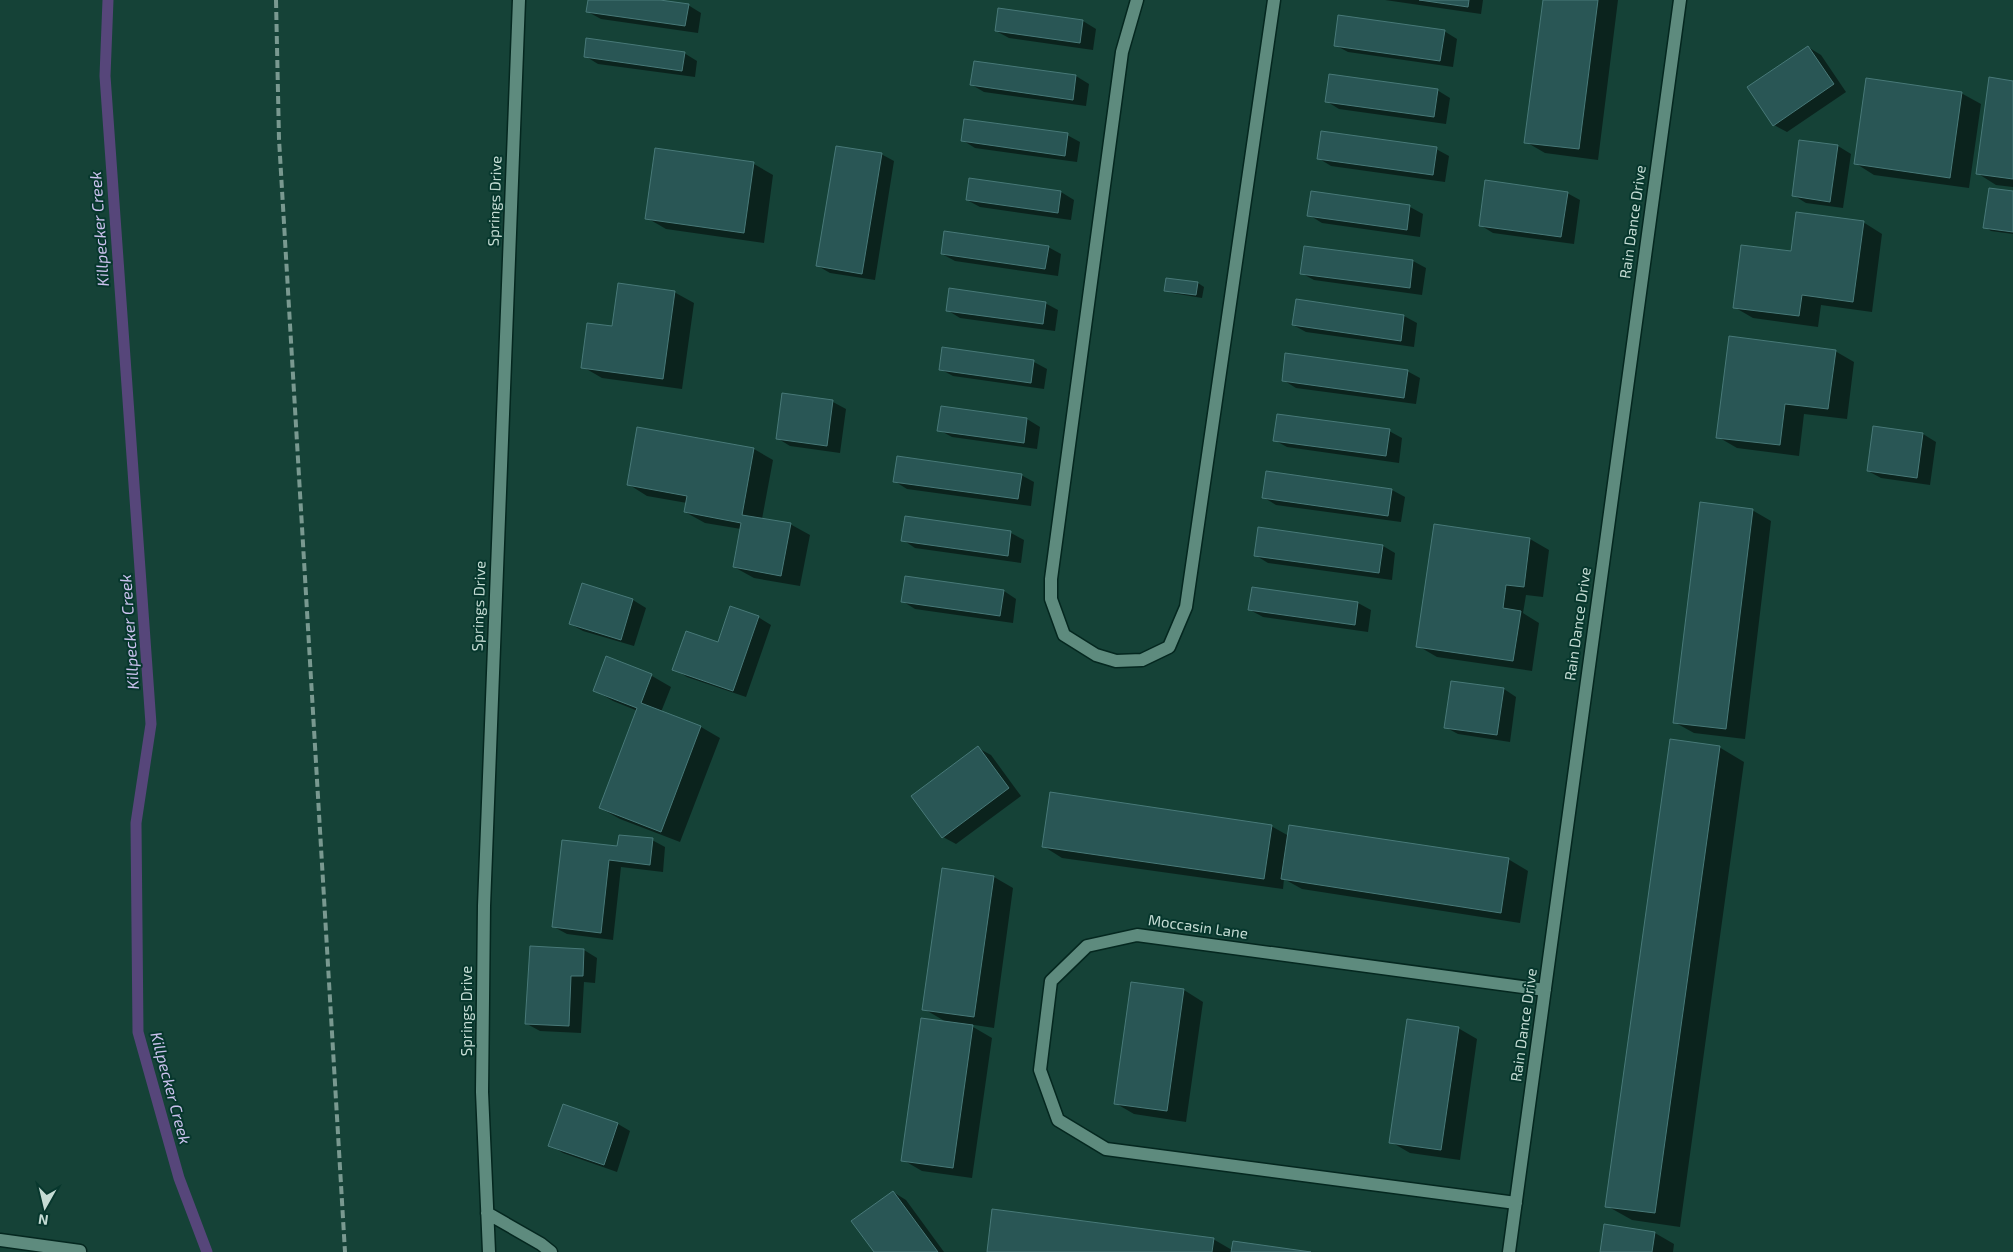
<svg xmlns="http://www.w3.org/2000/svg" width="2013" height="1252" viewBox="0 0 2013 1252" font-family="'Exo 2',sans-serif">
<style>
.shadow{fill:#0007}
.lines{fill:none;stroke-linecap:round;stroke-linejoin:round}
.stream{stroke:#56467a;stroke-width:11}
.building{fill:#295655;stroke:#487978}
.service-casing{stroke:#04271f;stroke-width:15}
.minor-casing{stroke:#04271f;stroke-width:15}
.service{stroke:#5e8b7e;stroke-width:12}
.minor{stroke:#5e8b7e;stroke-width:12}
.rail{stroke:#799990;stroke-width:4;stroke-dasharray:8 4;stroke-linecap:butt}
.labels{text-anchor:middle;stroke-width:4;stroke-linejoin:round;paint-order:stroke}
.street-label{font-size:15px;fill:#c5dcd4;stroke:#07372d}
.water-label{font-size:16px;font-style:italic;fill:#cbc2ee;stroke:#07372d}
</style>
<rect width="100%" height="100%" fill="#154237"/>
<path class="shadow" d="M589,0h62l37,5 13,8 -3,20 -97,-14 -13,-7z
M1385,0h98l-2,14z
M1544,0h74l-20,160 -53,-7 -19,-11z
M1083,21l13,8 -3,21 -84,-12 -13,-7z
M1444,31l13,8 -4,28 -105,-15 -13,-7z
M1808,47l13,8 25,37 -59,40 -13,-7z
M684,53l13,8 -2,16 -97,-13 -13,-8z
M975,62l101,14 13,8 -3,22 -102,-14 -12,-7z
M2013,82v105l-17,-2 -19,-12z
M1437,90l13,8 -4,26 -107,-15 -13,-8z
M1961,93l20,11 -12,84 -95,-13 -19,-12z
M1067,135l13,7 -3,20 -102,-14 -13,-8z
M1801,141l37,5 13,8 -8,54 -37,-5 -13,-8z
M1436,149l13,7 -4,26 -114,-16 -13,-8z
M656,150l98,14 19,11 -9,68 -98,-14 -19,-11z
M881,154l13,7 -19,119 -45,-7 -12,-7z
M970,180l91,12 13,8 -3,20 -91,-13 -13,-7z
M1312,193l98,14 13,7 -3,23 -98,-14 -13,-8z
M1567,193l13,7 -6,44 -81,-11 -13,-8z
M2013,193v41l-22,-3 -6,-4z
M1863,222l19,12 -10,78 -51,-7 -3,22 -65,-9 -19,-11 58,-54z
M1048,247l13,7 -3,22 -103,-15 -13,-7z
M1413,261l13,7 -4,27 -108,-15 -13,-7z
M1167,279l31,4 6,4 -2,11 -30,-5 -6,-3z
M674,292l20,11 -12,86 -80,-11 -19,-11 30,-39z
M1297,301l107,15 13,7 -3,24 -108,-15 -13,-7z
M1045,303l13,7 -3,21 -95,-13 -13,-8z
M1835,351l19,11 -7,57 -43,-5 -5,42 -62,-8 -19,-11z
M1034,362l13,7 -3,20 -91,-13 -13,-7z
M1407,371l13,7 -4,26 -120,-16 -13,-8z
M783,395l50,7 13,7 -6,44 -50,-7 -13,-8z
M1027,419l13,8 -3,22 -85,-12 -13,-7z
M638,428l116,21 19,11 -11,59 28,5 20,11 -10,51 -46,-8 -20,-11 7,-38 -36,-6 -20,-11 2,-9 -40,-7 -19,-12z
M1389,431l13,7 -3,25 -112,-16 -13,-7z
M1923,434l13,8 -6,43 -49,-7 -13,-7z
M1021,475l13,7 -3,24 -124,-17 -13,-8z
M1392,490l13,7 -4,25 -125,-17 -13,-8z
M1752,510l19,11 -26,218 -51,-6 -20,-11z
M906,518l105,15 13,7 -3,23 -106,-15 -12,-8z
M1436,525l94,14 19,11 -6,47 -17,-2 -3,18 16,10 -7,48 -95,-14 -19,-11z
M1383,546l12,7 -3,27 -124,-17 -13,-8z
M582,585l51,15 13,8 -12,38 -51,-15 -13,-7z
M1253,588l105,15 13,7 -3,22 -105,-15 -13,-7z
M1004,591l12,8 -3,24 -98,-14 -13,-8z
M758,617l13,8 -25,72 -59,-20 -13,-8z
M607,658l45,18 19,11 -10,25 40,15 19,11 -40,104 -60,-23 -20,-11 38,-97 -25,-10 -19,-11z
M1504,689l12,8 -6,45 -52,-8 -13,-7z
M1719,747l25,15 -64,465 -48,-7 -25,-14z
M978,748l13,7 30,41 -65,48 -13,-7z
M1271,826l18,10 219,23 20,12 -8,52 -218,-34 -18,-10 -1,10 -221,-31 -19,-12z
M652,840l13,7 -2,25 -42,-5 -8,73 -46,-6 -13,-7 64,-79z
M943,870l51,7 19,11 -19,140 -26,-4 24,14 -20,140 -50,-7 -19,-11 45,-137 -24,-14z
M584,950l13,8 -2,25 -11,-1 -3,51 -41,-2 -13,-7z
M1132,983l52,7 19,12 -17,120 -52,-8 -19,-11z
M1458,1028l19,11 -17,121 -50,-7 -19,-11z
M618,1124l12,7 -13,41 -54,-19 -13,-8z
M893,1192l13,8 38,52h-69z
M1655,1233l19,11 -1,8h-72z
M1213,1239l19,11 70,2h-314z"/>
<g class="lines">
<path class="stream" d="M108,0l-3,76 46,648 -15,99 2,209 41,146 28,74"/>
</g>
<path class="building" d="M588,0h72l29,4 -4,22 -99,-14z
M1419,0h50l-1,7z
M1543,0h55l-19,149 -55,-6z
M998,8l85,12 -3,23 -85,-12z
M1338,15l107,15 -5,31 -106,-15z
M586,38l99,14 -3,19 -98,-14z
M1808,46l26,38 -61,42 -26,-39z
M974,61l102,14 -3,25 -103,-15z
M1329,74l109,15 -4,28 -109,-15z
M1989,77l24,4v98l-37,-5z
M1866,78l96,14 -12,86 -96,-14z
M964,119l104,14 -3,23 -104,-15z
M1321,131l116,16 -4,28 -116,-16z
M1799,140l39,5 -8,57 -38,-6z
M836,146l46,7 -20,121 -46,-8z
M655,148l99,14 -10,71 -99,-14z
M969,178l92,13 -3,22 -92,-13z
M1485,180l83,12 -7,45 -82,-11z
M1989,188l24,3v41l-30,-4z
M1311,191l99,14 -3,25 -100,-14z
M1796,212l68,9 -11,81 -51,-7 -3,21 -66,-8 8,-63 50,6z
M944,231l105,15 -4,23 -104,-15z
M1304,246l109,14 -3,28 -110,-14z
M1166,278l32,4 -2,13 -32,-4z
M618,283l57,8 -12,88 -82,-11 6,-45 25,3z
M949,288l97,14 -3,22 -97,-13z
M1296,299l108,16 -3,26 -109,-16z
M1729,336l107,14 -8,59 -43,-5 -5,41 -64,-7z
M942,347l92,13 -3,23 -92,-13z
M1285,353l123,17 -4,28 -122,-17z
M782,393l51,7 -6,46 -51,-7z
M941,406l86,12 -3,25 -87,-12z
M1277,414l113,15 -4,27 -113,-15z
M1873,426l50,7 -6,45 -50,-7z
M637,427l117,21 -12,67 49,8 -10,53 -48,-9 8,-44 -57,-11 3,-16 -60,-11z
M897,456l125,18 -4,25 -125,-17z
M1266,471l126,18 -4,27 -126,-18z
M1700,502l53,7 -27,220 -53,-6z
M905,516l106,15 -3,25 -107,-15z
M1434,524l96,14 -6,49 -18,-2 -3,23 18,3 -8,50 -97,-14z
M1258,527l125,18 -4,28 -125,-17z
M905,576l99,14 -4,26 -99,-14z
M582,583l51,16 -12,41 -52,-16z
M1252,587l106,15 -3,23 -107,-15z
M730,606l29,10 -26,75 -61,-21 14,-39 32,11z
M606,656l46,18 -11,29 60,23 -40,106 -62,-24 38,-100 -44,-17z
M1451,681l53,7 -7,47 -53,-7z
M1670,739l50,7 -65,467 -50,-6z
M978,746l31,42 -67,50 -31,-42z
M1050,792l222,33 -8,54 -222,-32z
M1289,825l220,33 -8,55 -220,-34z
M619,835l34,3 -3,27 -41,-5 -8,73 -49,-6 10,-87 55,6z
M942,868l52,8 -20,141 -52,-7z
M530,946l54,3 -1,27h-12l-2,50 -44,-2z
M1131,982l53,7 -17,122 -53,-7z
M921,1018l52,7 -20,143 -52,-7z
M1407,1019l52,8 -18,123 -52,-7z
M563,1104l55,19 -14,42 -56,-19z
M893,1191l45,61h-64l-23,-31z
M992,1209l222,29 -2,14h-225z
M1604,1224l51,8 -3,20h-52z
M1233,1241l78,11h-80z"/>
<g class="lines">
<g class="service-casing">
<path id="service" d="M0,1240l80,11"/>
</g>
<g class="minor-casing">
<path id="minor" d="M1137,0l-15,52 -71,527v20l13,36 32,20 20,6 26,-1 27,-13 17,-40 88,-607
M1516,1203l-410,-54 -48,-29 -18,-50 11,-89 36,-35 50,-11 408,55
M487,1213l54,31 10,8
M489,1252l-7,-160 2,-186 35,-906
M1509,1252l171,-1252"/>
</g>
<use href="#service" class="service"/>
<use href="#minor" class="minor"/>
<path class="rail" d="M276,0l3,139 66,1113"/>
</g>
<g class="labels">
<g class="street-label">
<text transform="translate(495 201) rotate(-88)" y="5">Springs Drive</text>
<text transform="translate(1633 222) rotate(-82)" y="5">Rain Dance Drive</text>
<text transform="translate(479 606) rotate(-88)" y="5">Springs Drive</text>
<text transform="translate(1578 624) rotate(-82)" y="5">Rain Dance Drive</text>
<text transform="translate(1198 927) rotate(8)" y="5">Moccasin Lane</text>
<text transform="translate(467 1011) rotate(-90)" y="5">Springs Drive</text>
<text transform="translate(1524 1025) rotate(-82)" y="5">Rain Dance Drive</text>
</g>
<g class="water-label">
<text transform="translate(99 229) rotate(-94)" y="6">Killpecker Creek</text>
<text transform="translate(129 632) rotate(-94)" y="6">Killpecker Creek</text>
<text transform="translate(171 1088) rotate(75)" y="6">Killpecker Creek</text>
</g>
</g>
<g transform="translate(45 1207) rotate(188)" stroke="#07372d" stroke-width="4" paint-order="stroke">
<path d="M0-4L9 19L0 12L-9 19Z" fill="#c5dcd4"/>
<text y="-8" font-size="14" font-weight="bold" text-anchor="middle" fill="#c5dcd4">N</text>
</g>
</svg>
